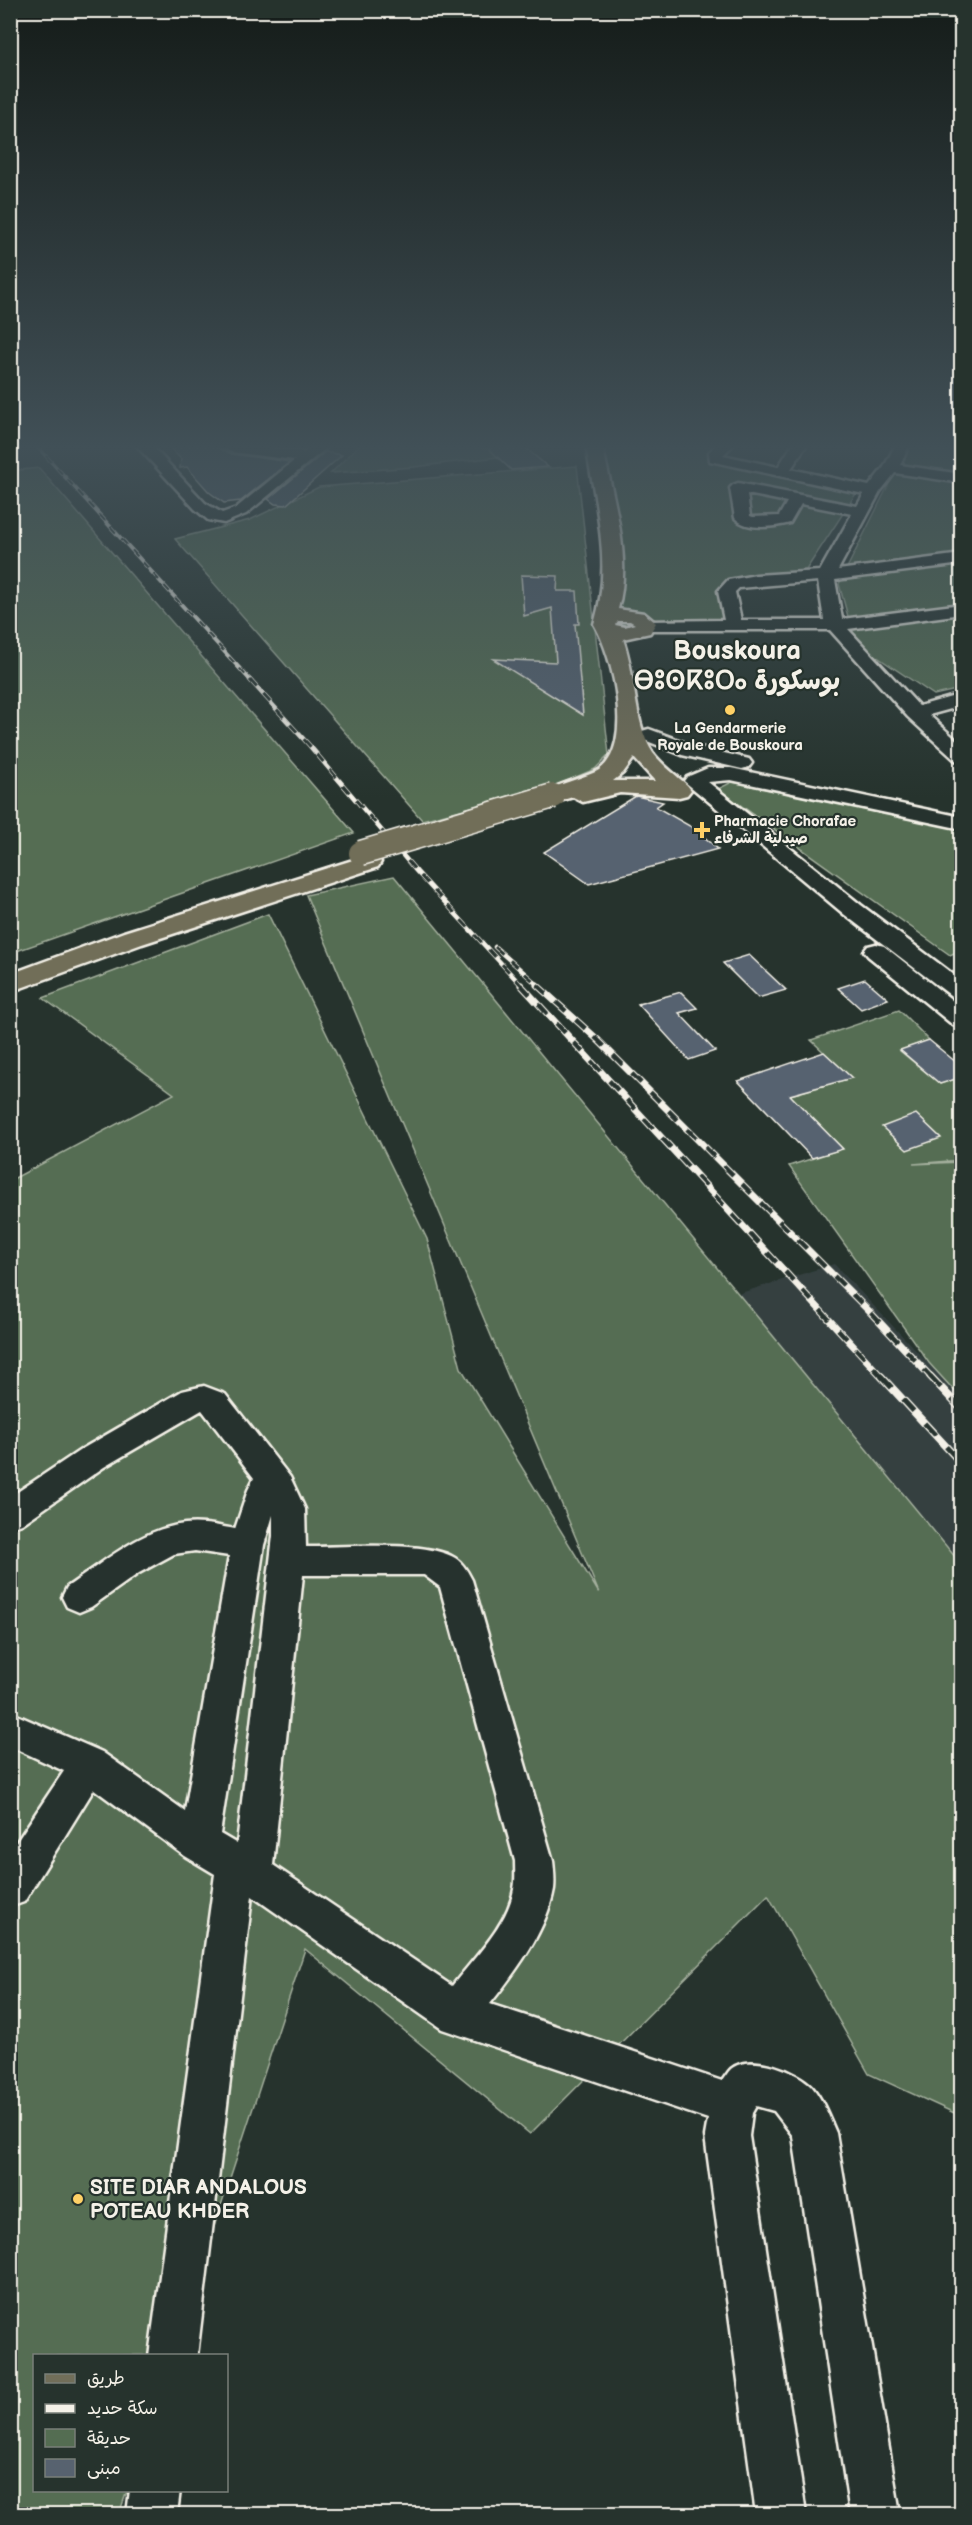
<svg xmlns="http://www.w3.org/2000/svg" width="972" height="2525" viewBox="0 0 972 2525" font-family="'Balsamiq Sans','Playpen Sans Arabic','Noto Sans Tifinagh',sans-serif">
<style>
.built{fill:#354141}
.green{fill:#546d52;stroke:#a4af9d;stroke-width:1.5}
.building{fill:#57626f;stroke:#f4f1e8;stroke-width:1.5}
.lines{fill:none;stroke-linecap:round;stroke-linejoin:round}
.minor-casing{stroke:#f4f1e8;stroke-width:5}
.major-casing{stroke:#f4f1e8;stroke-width:5}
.minor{fill:#26332d;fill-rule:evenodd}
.major{fill:#716e59;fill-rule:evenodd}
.rail-far3-casing{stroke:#f4f1e8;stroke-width:4}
.rail-far2-casing{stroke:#f4f1e8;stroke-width:4.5}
.rail-far1-casing{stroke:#f4f1e8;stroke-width:7}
.rail-casing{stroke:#f4f1e8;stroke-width:8}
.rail-far3{stroke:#26332d;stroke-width:2;stroke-dasharray:8;stroke-linecap:butt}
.rail-far2{stroke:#26332d;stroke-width:3;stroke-dasharray:10;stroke-linecap:butt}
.rail-far1{stroke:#26332d;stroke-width:4.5;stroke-dasharray:13;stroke-linecap:butt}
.rail{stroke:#26332d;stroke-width:5;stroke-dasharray:16;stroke-linecap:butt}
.major-bridge-casing{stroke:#f4f1e8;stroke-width:27;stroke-linecap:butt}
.major-bridge{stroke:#716e59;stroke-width:24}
.poi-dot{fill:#ffd166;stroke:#26332d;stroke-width:2}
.labels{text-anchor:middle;stroke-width:4.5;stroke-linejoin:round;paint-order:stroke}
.far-poi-label{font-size:15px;font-weight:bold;fill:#f4f1e8;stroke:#26332d}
.near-poi-label{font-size:21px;font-weight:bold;fill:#f4f1e8;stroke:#26332d;text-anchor:start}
.far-town-label{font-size:26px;font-weight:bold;fill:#f4f1e8;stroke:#26332d}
</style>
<rect width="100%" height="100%" fill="#26332d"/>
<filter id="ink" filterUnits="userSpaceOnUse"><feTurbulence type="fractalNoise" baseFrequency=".0167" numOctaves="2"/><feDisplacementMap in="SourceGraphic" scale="12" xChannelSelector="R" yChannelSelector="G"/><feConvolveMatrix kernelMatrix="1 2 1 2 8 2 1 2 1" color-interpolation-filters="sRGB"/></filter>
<g filter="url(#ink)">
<path class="built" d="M834,1264l127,134v174l-230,-276z"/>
<path class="green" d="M360,444h119l3,5 35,-3 6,8 -109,13 -83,6z
M590,444h139l-15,11 147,31 -55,84 -80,13 6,36 -116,6z
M909,444h52v245l-27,6 -79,-53 -16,-58z
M577,466l32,289 -14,14 -38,16 -135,35 -247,-281 75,-19 69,-33z
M39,468l315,365 -343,120v-482z
M732,782l229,48v120l-11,5 -232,-166z
M394,876l567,688v552l-92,-42 -101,-179 -238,239 -225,-185 -133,406 -138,1v134l93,1 -8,23h-108v-1334l163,-86 -131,-96 225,-84 159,325 34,129 138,225 -293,-698z
M899,1010l30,30 -29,11 40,33 21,-7v83l-48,4 48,-2v236l-32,-35 -140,-197 53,-17 -52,-54 61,-17 -40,-38z"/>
<path class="building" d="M166,444h46l20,10 58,8 -49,39 -17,2 -15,-11 -22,-25 -7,1 1,-9z
M484,444h37l27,23 -37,3z
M325,452l17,3 -56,50 -11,-1 -7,-5z
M521,575l37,1 -1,15h20l2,33h-4l8,91 -90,-56 63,3 -4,-54 -28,8z
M636,796l27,6 -7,5 39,22 23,20 -129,35 -45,-32z
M749,955l37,35 -28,8 -35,-35z
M865,979l23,20 -27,10 -23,-21z
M681,992l16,16 -18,5 36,38 -26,9 -51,-56z
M929,1040l33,27v10l-22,7 -40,-34z
M824,1052l28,26 -62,17 53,54 -31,9 -74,-77z
M916,1114l25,24 -34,12 -25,-23z"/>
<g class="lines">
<g class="minor-casing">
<path id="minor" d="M135,444h15l55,59 17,10 14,-5 59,-48 -63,-8 -18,-8h24l67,8 10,-8h16l-85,70 -22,9 -16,-3 -13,-11z
M717,444h17l-11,11 55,12 15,-23h14l-16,25 78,17 15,-19 12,-23h14l-10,21 62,9v9l-67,-10 -15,19 -42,78 124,-16v10l-127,16 7,39 120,-15v10l-114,15 71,77 43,-12v12l-33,9 33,30v17l-7,-2 -47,-43 -78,-87h-190l-3,-4 3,-4 6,-1 78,-1 -6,-29 10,-11 6,-1 22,-4 64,-4 32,-57 -51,-10 -11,19c-16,4 -43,8 -55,-5l-5,-30 3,-3 5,-2 119,23 7,-12 -154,-33 -1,-9zM747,494l40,8 -8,14 -26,1 -3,-1zM818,581l6,39h-83l-6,-28 4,-4z
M649,729l46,17 54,13 3,4 -3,4 -7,2 -60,-14 -40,-16 -3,-4 3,-4z
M708,768h23l231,49v12l-231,-49 -23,2 153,123 101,76v19l-8,-2 -109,-83 -161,-134 3,-4z
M876,944l8,2 78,62v19l-9,-2 -85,-69 -4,-5 4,-5z
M204,1386l21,8 65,83 15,32 1,38c35,0 121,-7 149,11 8,5 13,14 17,22l81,281c1,9 2,19 1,28 -8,43 -38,82 -64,115l232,77c3,-4 6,-9 9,-12 19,-16 67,2 81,18 11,13 17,30 24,46l64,381h-50l-57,-378 -19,-25 -18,-5 -4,7 -3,23 57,378h-50l-51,-378 3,-17 -266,-90 -190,-133 -55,460h-48l66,-482 -30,-18 -91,-67 -70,113 -14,5v-55l54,-81 -54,-25v-34l92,40 83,59 44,-255 -34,-5 -21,3 -35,19 -48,34 -12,5 -12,-5 -5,-10 5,-10c36,-24 73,-58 118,-63 17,-2 34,2 50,5l13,-39 6,-12 -52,-68 -98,57 -82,57 -12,4v-31l72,-48 100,-58zM273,1515v21l-36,308 -17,-10 44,-289zM303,1575h121l16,12 75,274c0,9 1,19 -1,28 -6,36 -40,69 -62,97l-179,-121z
M130,2490h50l-3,24h-50z"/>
</g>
<g class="major-casing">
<path id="major" d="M586,444h16c10,52 31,113 16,165l26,4 12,10 -6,10 -27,6c13,35 10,83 30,114 9,12 23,22 34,32l4,5 -4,5 -8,2 -59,-4 -37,9 -10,-5 -20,6 -8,-2 -4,-5c8,-11 43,-17 58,-26 36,-25 14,-114 -5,-146 19,-60 1,-119 -8,-180zM618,621h12l5,3 -10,3 -10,-2zM634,758l21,23h-42l10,-8z
M369,855l9,2 3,5 -3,5 -236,77 -132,48v-18l114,-42z"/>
</g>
<use href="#minor" class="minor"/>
<use href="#major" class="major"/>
<g class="rail-far3-casing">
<path id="rail-far3" d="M35,444l217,238"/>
</g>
<g class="rail-far2-casing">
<path id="rail-far2" d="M250,680l59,65 108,127 105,114
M495,947l44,39"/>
</g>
<g class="rail-far1-casing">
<path id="rail-far1" d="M521,985l361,392
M537,985l60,54 272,272 62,66"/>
</g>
<g class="rail-casing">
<path id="rail" d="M881,1376l81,88
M930,1376l32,34"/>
</g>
<use href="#rail-far3" class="rail-far3"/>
<use href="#rail-far2" class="rail-far2"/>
<use href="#rail-far1" class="rail-far1"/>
<use href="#rail" class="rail"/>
<g class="major-bridge-casing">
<path id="major-bridge" d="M361,853l192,-57"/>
</g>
<use href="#major-bridge" class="major-bridge"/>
</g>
</g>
<linearGradient id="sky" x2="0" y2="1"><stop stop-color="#151c19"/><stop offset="0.56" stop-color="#415057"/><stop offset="1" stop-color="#415057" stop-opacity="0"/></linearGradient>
<rect width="972" height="798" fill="url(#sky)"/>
<g class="poi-dot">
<circle cx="730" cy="710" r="6"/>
<path d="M699 821h6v6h6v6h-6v6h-6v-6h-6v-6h6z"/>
<circle cx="78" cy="2199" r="6"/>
</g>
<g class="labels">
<g class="far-poi-label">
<text x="730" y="733">La Gendarmerie<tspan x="730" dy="17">Royale de Bouskoura</tspan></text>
<text x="714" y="826" text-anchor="start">Pharmacie Chorafae<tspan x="714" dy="17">صيدلية الشرفاء</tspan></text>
</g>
<g class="near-poi-label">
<text x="90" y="2194">SITE DIAR ANDALOUS<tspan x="90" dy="24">POTEAU KHDER</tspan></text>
</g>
<g class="far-town-label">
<text x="737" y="659">Bouskoura<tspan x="737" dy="30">ⴱⵓⵙⴽⵓⵔⴰ بوسكورة</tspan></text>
</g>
</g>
<rect width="972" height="2525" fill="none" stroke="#26332d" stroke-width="36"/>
<rect x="18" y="18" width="936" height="2489" fill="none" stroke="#f4f1e8" stroke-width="2" filter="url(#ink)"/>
<rect x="33" y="2354" width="195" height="138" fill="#26332d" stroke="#787f78" stroke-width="1.5"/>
<rect x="45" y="2374" width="30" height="9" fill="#716e59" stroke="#787f78" stroke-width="1.5"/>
<text x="87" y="2384" font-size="18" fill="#f4f1e8">طريق</text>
<rect x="45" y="2404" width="30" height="9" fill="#f4f1e8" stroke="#787f78" stroke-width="1.5"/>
<text x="87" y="2414" font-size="18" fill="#f4f1e8">سكة حديد</text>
<rect x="45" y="2429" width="30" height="18" fill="#546d52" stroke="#787f78" stroke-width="1.5"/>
<text x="87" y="2444" font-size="18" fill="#f4f1e8">حديقة</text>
<rect x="45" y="2459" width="30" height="18" fill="#57626f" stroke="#787f78" stroke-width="1.5"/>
<text x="87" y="2474" font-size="18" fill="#f4f1e8">مبنى</text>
</svg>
